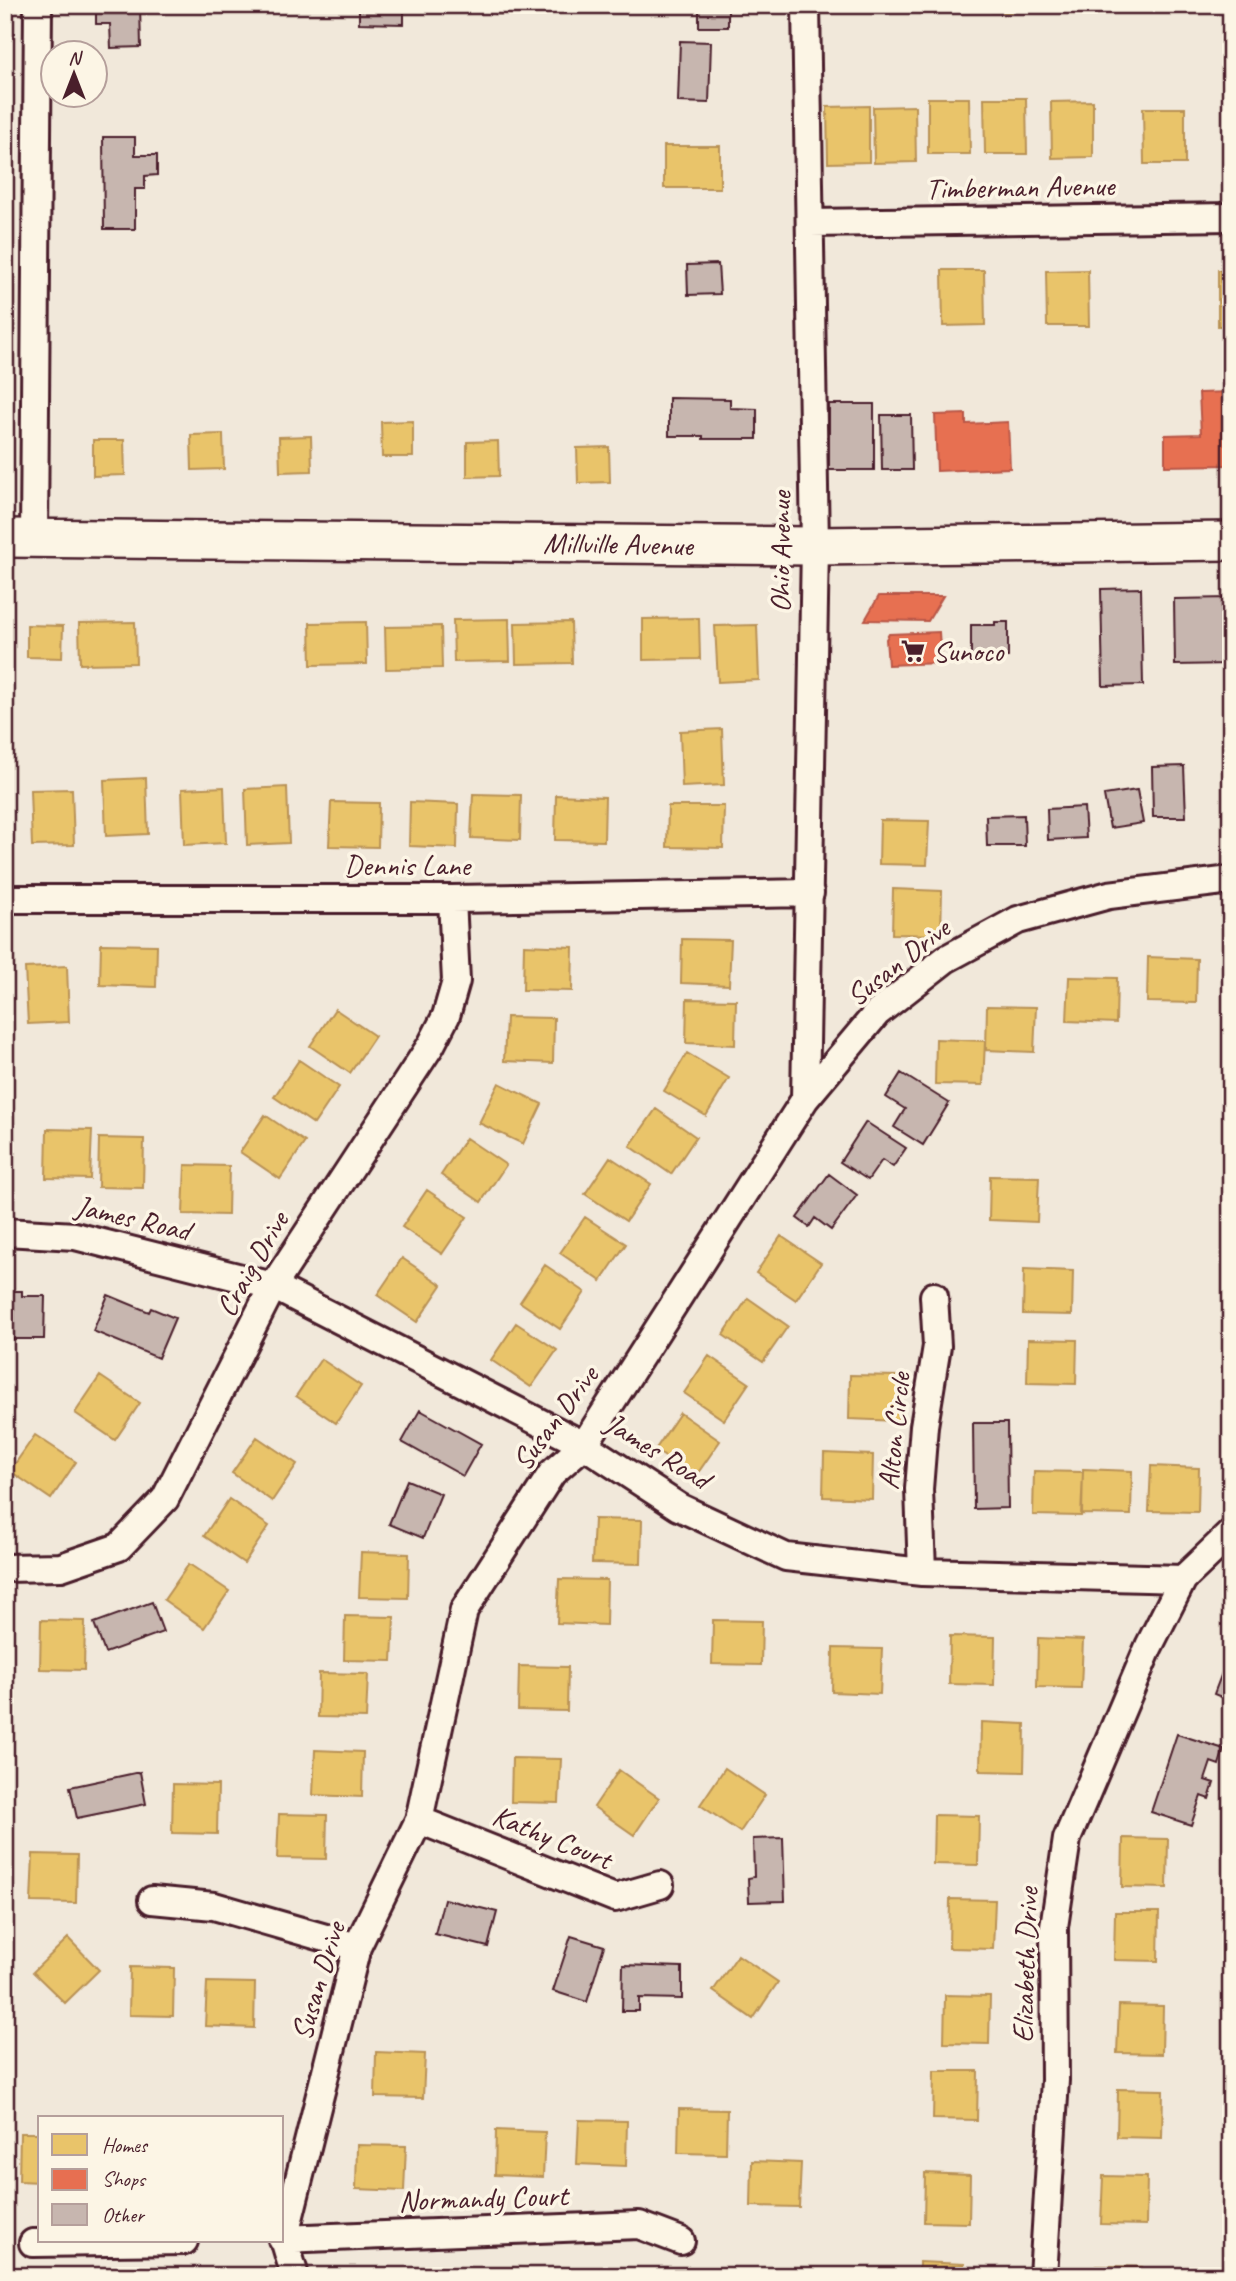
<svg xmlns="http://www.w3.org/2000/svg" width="1236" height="2281" viewBox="0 0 1236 2281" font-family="Caveat,sans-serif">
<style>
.homes{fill:#e9c46a;stroke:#b99257;stroke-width:2}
.shops{fill:#e76f51;stroke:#b85746;stroke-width:2}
.building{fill:#c7b6af;stroke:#4a1f2b;stroke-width:2}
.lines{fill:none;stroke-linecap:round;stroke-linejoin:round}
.minor-casing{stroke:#4a1f2b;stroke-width:32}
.secondary-casing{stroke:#4a1f2b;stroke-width:42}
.minor{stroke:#fcf5e5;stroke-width:26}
.secondary{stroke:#fcf5e5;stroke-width:37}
.labels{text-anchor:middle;stroke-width:7;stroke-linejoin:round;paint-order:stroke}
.street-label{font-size:30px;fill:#4a1f2b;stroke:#fcf5e5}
.poi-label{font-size:30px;fill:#4a1f2b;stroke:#fcf5e5;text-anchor:start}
</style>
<rect width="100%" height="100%" fill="#f1e8da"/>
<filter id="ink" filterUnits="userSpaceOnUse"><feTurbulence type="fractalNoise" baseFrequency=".0143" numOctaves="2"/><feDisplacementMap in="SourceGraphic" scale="14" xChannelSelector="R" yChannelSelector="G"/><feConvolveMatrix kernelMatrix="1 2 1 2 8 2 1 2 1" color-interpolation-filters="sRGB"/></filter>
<g filter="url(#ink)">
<path class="homes" d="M879,5h41v7h-41z
M923,5h42v3l-42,1z
M992,5h42v7h-42z
M928,98h41l1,56h-42z
M984,98h42l1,56h-42z
M1093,101v56l-41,1 -1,-56z
M869,106v56l-41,1 -1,-56z
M915,106l1,56 -42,1 -1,-56z
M1143,108h42v56h-41z
M664,146h56v42h-56z
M942,270h42l1,55 -42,1z
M1088,270l1,56h-42l-1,-55z
M1218,270h13v56h-13z
M413,421v36h-31l-1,-35z
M223,434l1,35 -32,1 -1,-35z
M311,436l1,35 -32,1 -1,-35z
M93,440h31l1,35 -32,1z
M498,441l1,35 -32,1v-35z
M609,447l1,35 -32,1 -1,-35z
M699,618l1,41 -57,1v-41z
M509,619l1,42 -56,1 -1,-42z
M135,622l1,41 -56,1 -1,-41z
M366,622l1,42 -56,1 -1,-42z
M571,622l1,41 -56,1 -1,-41z
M27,625l36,1 -1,32 -35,-1z
M757,625l2,55 -41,2 -3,-56z
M441,626l1,42 -56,1 -1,-42z
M722,729l2,56 -42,2 -2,-56z
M146,778l2,56 -42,2 -2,-56z
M224,787l2,56 -42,2 -2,-56z
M287,787l2,56 -42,2 -2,-56z
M72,789l2,56 -42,1 -2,-56z
M473,794l48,1 -1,45 -49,-2z
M556,795l49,2 -1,44 -49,-1z
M331,802l48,1 -1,44 -49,-1z
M410,802l48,2 -1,44 -48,-2z
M668,806h56l-1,42 -56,-1z
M880,820l49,1 -2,44 -48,-1z
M893,889l49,2 -1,44 -49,-1z
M682,939l49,1 -2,45 -48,-2z
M101,944l56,1 -1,42 -56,-2z
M524,945l49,2 -1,44 -49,-1z
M1148,957l49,2 -1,44 -49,-1z
M67,966l2,56 -41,2 -3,-56z
M1069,977l48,1 -1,45 -49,-2z
M687,999l49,1 -1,45 -49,-2z
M987,1006l49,1 -2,45 -48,-2z
M335,1009l40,27 -25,37 -40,-27z
M506,1017l48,1 -1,45 -49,-2z
M936,1039l49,2 -2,44 -48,-1z
M687,1053l42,25 -23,38 -42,-25z
M299,1060l40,27 -25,37 -40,-27z
M499,1083l43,21 -19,40 -44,-21z
M656,1109l40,28 -25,37 -41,-28z
M265,1115l40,27 -25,37 -40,-27z
M5,1125h8l-1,49 -7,-1z
M47,1129l45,1 -2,49 -44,-1z
M99,1138l45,1 -1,49 -45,-1z
M466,1138l40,27 -25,37 -40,-27z
M610,1157l41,27 -25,37 -41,-27z
M185,1165l44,1 -1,49 -45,-1z
M990,1176l49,1 -2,45 -48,-2z
M427,1190l40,27 -25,37 -40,-27z
M585,1217l41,27 -25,37 -41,-28z
M781,1236l40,27 -25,37 -40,-27z
M402,1258l40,27 -25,37 -40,-27z
M545,1265l40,27 -25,37 -40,-27z
M1024,1269l49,2 -1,44 -49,-1z
M748,1298l40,28 -25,36 -40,-27z
M516,1323l41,27 -26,37 -40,-27z
M1028,1339l49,1 -1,44 -49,-1z
M709,1356l40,27 -25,37 -40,-27z
M321,1359l40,27 -25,37 -40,-27z
M850,1375l49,1 -1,45 -49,-2z
M100,1376l40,27 -25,37 -40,-27z
M680,1413l40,28 -25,36 -40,-27z
M35,1435l41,27 -25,37 -41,-28z
M257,1437l40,27 -25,37 -40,-28z
M824,1453l49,2 -1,44 -49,-2z
M1151,1466l48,2 -1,44 -49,-1z
M1083,1469l49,2 -1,44 -49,-1z
M1034,1471l49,1 -2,44 -48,-1z
M229,1499l40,27 -25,37 -40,-27z
M594,1519l48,1 -1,44 -49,-1z
M361,1552l48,2 -1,44 -49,-1z
M189,1564l40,27 -25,37 -40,-28z
M559,1579l48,1 -1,45 -49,-2z
M345,1616l49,1 -2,44 -48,-1z
M41,1620l44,1 -1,49 -44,-1z
M713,1620l49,1 -1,44 -49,-1z
M950,1636l45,1 -1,48 -45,-1z
M1038,1638l45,2 -2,48 -44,-1z
M833,1648l49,1 -2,45 -48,-2z
M519,1666l49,1 -1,44 -49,-1z
M319,1673l49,1 -2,44 -48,-1z
M981,1722l44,2 -1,48 -44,-1z
M315,1750l48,2 -1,45 -49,-2z
M512,1758l49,1 -2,44 -48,-1z
M725,1768l40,27 -25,37 -40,-27z
M619,1770l40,28 -25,37 -40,-28z
M173,1784l45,1 -1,49 -45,-1z
M279,1814l48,1 -1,44 -49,-1z
M934,1815l45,1 -1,49 -45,-1z
M1123,1838l45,1 -1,49 -45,-1z
M33,1854l44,1 -1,48 -45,-1z
M950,1899l45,1 -2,49 -44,-1z
M1115,1912h44l-1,49 -44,-1z
M68,1938l31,32 -34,33 -32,-31z
M738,1955l40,27 -25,37 -40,-28z
M130,1967l44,1 -1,48 -44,-1z
M207,1982l48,1 -1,45 -49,-2z
M945,1995l45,1 -1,48 -45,-1z
M1119,2005l44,1 -1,48 -45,-1z
M376,2052l49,2 -2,44 -48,-1z
M934,2071h44l-1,49 -44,-1z
M1118,2089l45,1 -1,48 -45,-1z
M679,2109l48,1 -1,44 -48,-1z
M579,2120l48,1 -1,45 -49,-2z
M496,2130l49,2 -2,45 -48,-2z
M20,2133h20v49l-21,-1z
M357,2145l49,1 -2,45 -48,-2z
M752,2161l49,2 -2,44 -48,-1z
M925,2173l45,2 -1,48 -45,-1z
M1103,2176l44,1 -1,48 -45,-1z
M919,2262l45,2v12h-45z
M1097,2266l45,1v9h-45z"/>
<path class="shops" d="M1231,392v73l-66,1v-31l36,-1 -2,-41z
M966,414v10l42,-2 2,46 -73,3 -2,-56z
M879,596h64l-15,25 -63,-1z
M939,632l2,31 -53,2 -2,-26 3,-5z"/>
<path class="building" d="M96,5h44l1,42 -30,1 -1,-24h-14z
M359,5h71v5h-26v14l-45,-1z
M472,5h69v8l-45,1v-8z
M661,5h67v22h-29v-21l-38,1z
M680,41l31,1 -2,61 -31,-1z
M103,137h32v18h22v20l-12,1v13h-10v40h-31z
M718,264l2,30 -32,1 -1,-30z
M669,398l61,1v9l27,1v30h-54v-3h-34z
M829,404h45v66h-45z
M881,415h30l1,55h-30z
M1141,588l2,97 -40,1 -2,-97z
M1229,598l1,66 -55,1 -1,-66z
M995,622h13v35h-37v-32h24z
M1184,766l2,51h-33l-1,-50z
M1137,790l6,33 -33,5 -6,-33z
M1084,807l2,31 -38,2 -1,-31z
M1024,815l1,31h-38l-1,-30z
M901,1073l48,30 -26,42 -29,-18 11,-18 -19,-12z
M866,1122l40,26 -13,19 -11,-7 -14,20 -28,-18z
M829,1174l28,21 -26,35 -16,-12 -6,9 -12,-9z
M5,1291h17v5h23l-1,43h-39z
M108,1295l41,17 2,-4 24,10 -17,40 -65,-27z
M420,1410l61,34 -18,32 -61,-34z
M973,1423h34l1,85 -34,1z
M407,1480l34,14 -18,44 -34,-14z
M152,1602l11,30 -58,21 -11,-30z
M1231,1649v52l-17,-7z
M1177,1734l47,15 -5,16 -8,-3 -6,18 9,3 -5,16 -8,-3 -10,29 -40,-13z
M140,1772l6,32 -69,14 -7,-31z
M783,1838l2,63 -36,1 -1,-24 6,-1 -1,-38z
M444,1899l53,13 -9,35 -53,-13z
M571,1936l33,10 -17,56 -34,-11z
M623,1965l59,2v32l-43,-1v13h-17z"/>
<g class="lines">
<g class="minor-casing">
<path id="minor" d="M810,223l421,-6
M34,538l4,-533
M5,899h447l358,-6
M805,1099l10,-553 -9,-541
M5,1232l70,4 198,50 311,159 95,62 107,50 136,15 261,7
M5,1568l56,-1 58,-20 46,-48 108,-213 158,-241 15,-29 10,-35 -4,-82
M922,1572l-3,-83 5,-63 13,-80 -3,-50
M419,1820l196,78 45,-13
M152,1900l62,6 143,41
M282,2239l357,-14 42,16
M33,2243l151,-2
M295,2276l-11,-37 73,-292 62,-127 45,-210 88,-137 32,-28 221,-346 72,-86 69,-54 72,-39 91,-25 122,-15
M1043,2276l12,-196 -1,-153 13,-88 82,-193 34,-67 48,-46"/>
</g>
<g class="secondary-casing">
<path id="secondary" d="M5,538l810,8 416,-5"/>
</g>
<use href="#minor" class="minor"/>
<use href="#secondary" class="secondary"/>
</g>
</g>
<defs>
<g id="supermarket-bare" transform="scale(1.89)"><path d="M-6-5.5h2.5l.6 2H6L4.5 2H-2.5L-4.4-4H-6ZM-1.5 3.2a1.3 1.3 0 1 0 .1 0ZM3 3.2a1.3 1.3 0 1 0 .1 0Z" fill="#4a1f2b" stroke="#fcf5e5" stroke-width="2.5" paint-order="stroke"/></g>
</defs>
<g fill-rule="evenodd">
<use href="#supermarket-bare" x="913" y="651"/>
</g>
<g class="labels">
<g class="street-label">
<text transform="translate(1020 187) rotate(-1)" y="10">Timberman Avenue</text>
<text transform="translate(618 544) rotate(1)" y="10">Millville Avenue</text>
<text transform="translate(780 552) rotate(-90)" y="10">Ohio Avenue</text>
<text x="407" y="875">Dennis Lane</text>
<text transform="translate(898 962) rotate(-38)" y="10">Susan Drive</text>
<text transform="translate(133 1218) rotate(13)" y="10">James Road</text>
<text transform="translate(252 1264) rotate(-60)" y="10">Craig Drive</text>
<text transform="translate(555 1418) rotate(-53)" y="10">Susan Drive</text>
<text transform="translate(894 1431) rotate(-84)" y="10">Alton Circle</text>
<text transform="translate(658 1451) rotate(32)" y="10">James Road</text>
<text transform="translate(552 1837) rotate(22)" y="10">Kathy Court</text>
<text transform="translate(1025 1965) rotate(-88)" y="10">Elizabeth Drive</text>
<text transform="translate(318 1981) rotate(-73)" y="10">Susan Drive</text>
<text transform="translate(483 2198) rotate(-2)" y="10">Normandy Court</text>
</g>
<g class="poi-label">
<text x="933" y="661">Sunoco</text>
</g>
</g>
<rect width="1236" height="2281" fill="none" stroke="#fcf5e5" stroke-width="28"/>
<rect x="14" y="14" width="1208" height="2253" fill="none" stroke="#4a1f2b" stroke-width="2.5" filter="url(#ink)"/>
<rect x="38" y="2116" width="245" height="126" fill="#fcf5e5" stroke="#b59f9b" stroke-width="2"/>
<rect x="52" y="2134" width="35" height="21" fill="#e9c46a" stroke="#b59f9b" stroke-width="2"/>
<text x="102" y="2152" font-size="21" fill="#4a1f2b">Homes</text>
<rect x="52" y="2169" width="35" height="21" fill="#e76f51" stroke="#b59f9b" stroke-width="2"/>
<text x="102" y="2186" font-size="21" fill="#4a1f2b">Shops</text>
<rect x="52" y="2204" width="35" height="21" fill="#c7b6af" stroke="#b59f9b" stroke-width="2"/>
<text x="102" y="2222" font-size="21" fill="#4a1f2b">Other</text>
<g transform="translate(74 74)"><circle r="33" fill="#fcf5e5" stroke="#b59f9b" stroke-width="2"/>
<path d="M0-5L12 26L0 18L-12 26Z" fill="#4a1f2b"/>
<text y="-10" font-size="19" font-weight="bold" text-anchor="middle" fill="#4a1f2b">N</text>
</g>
</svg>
